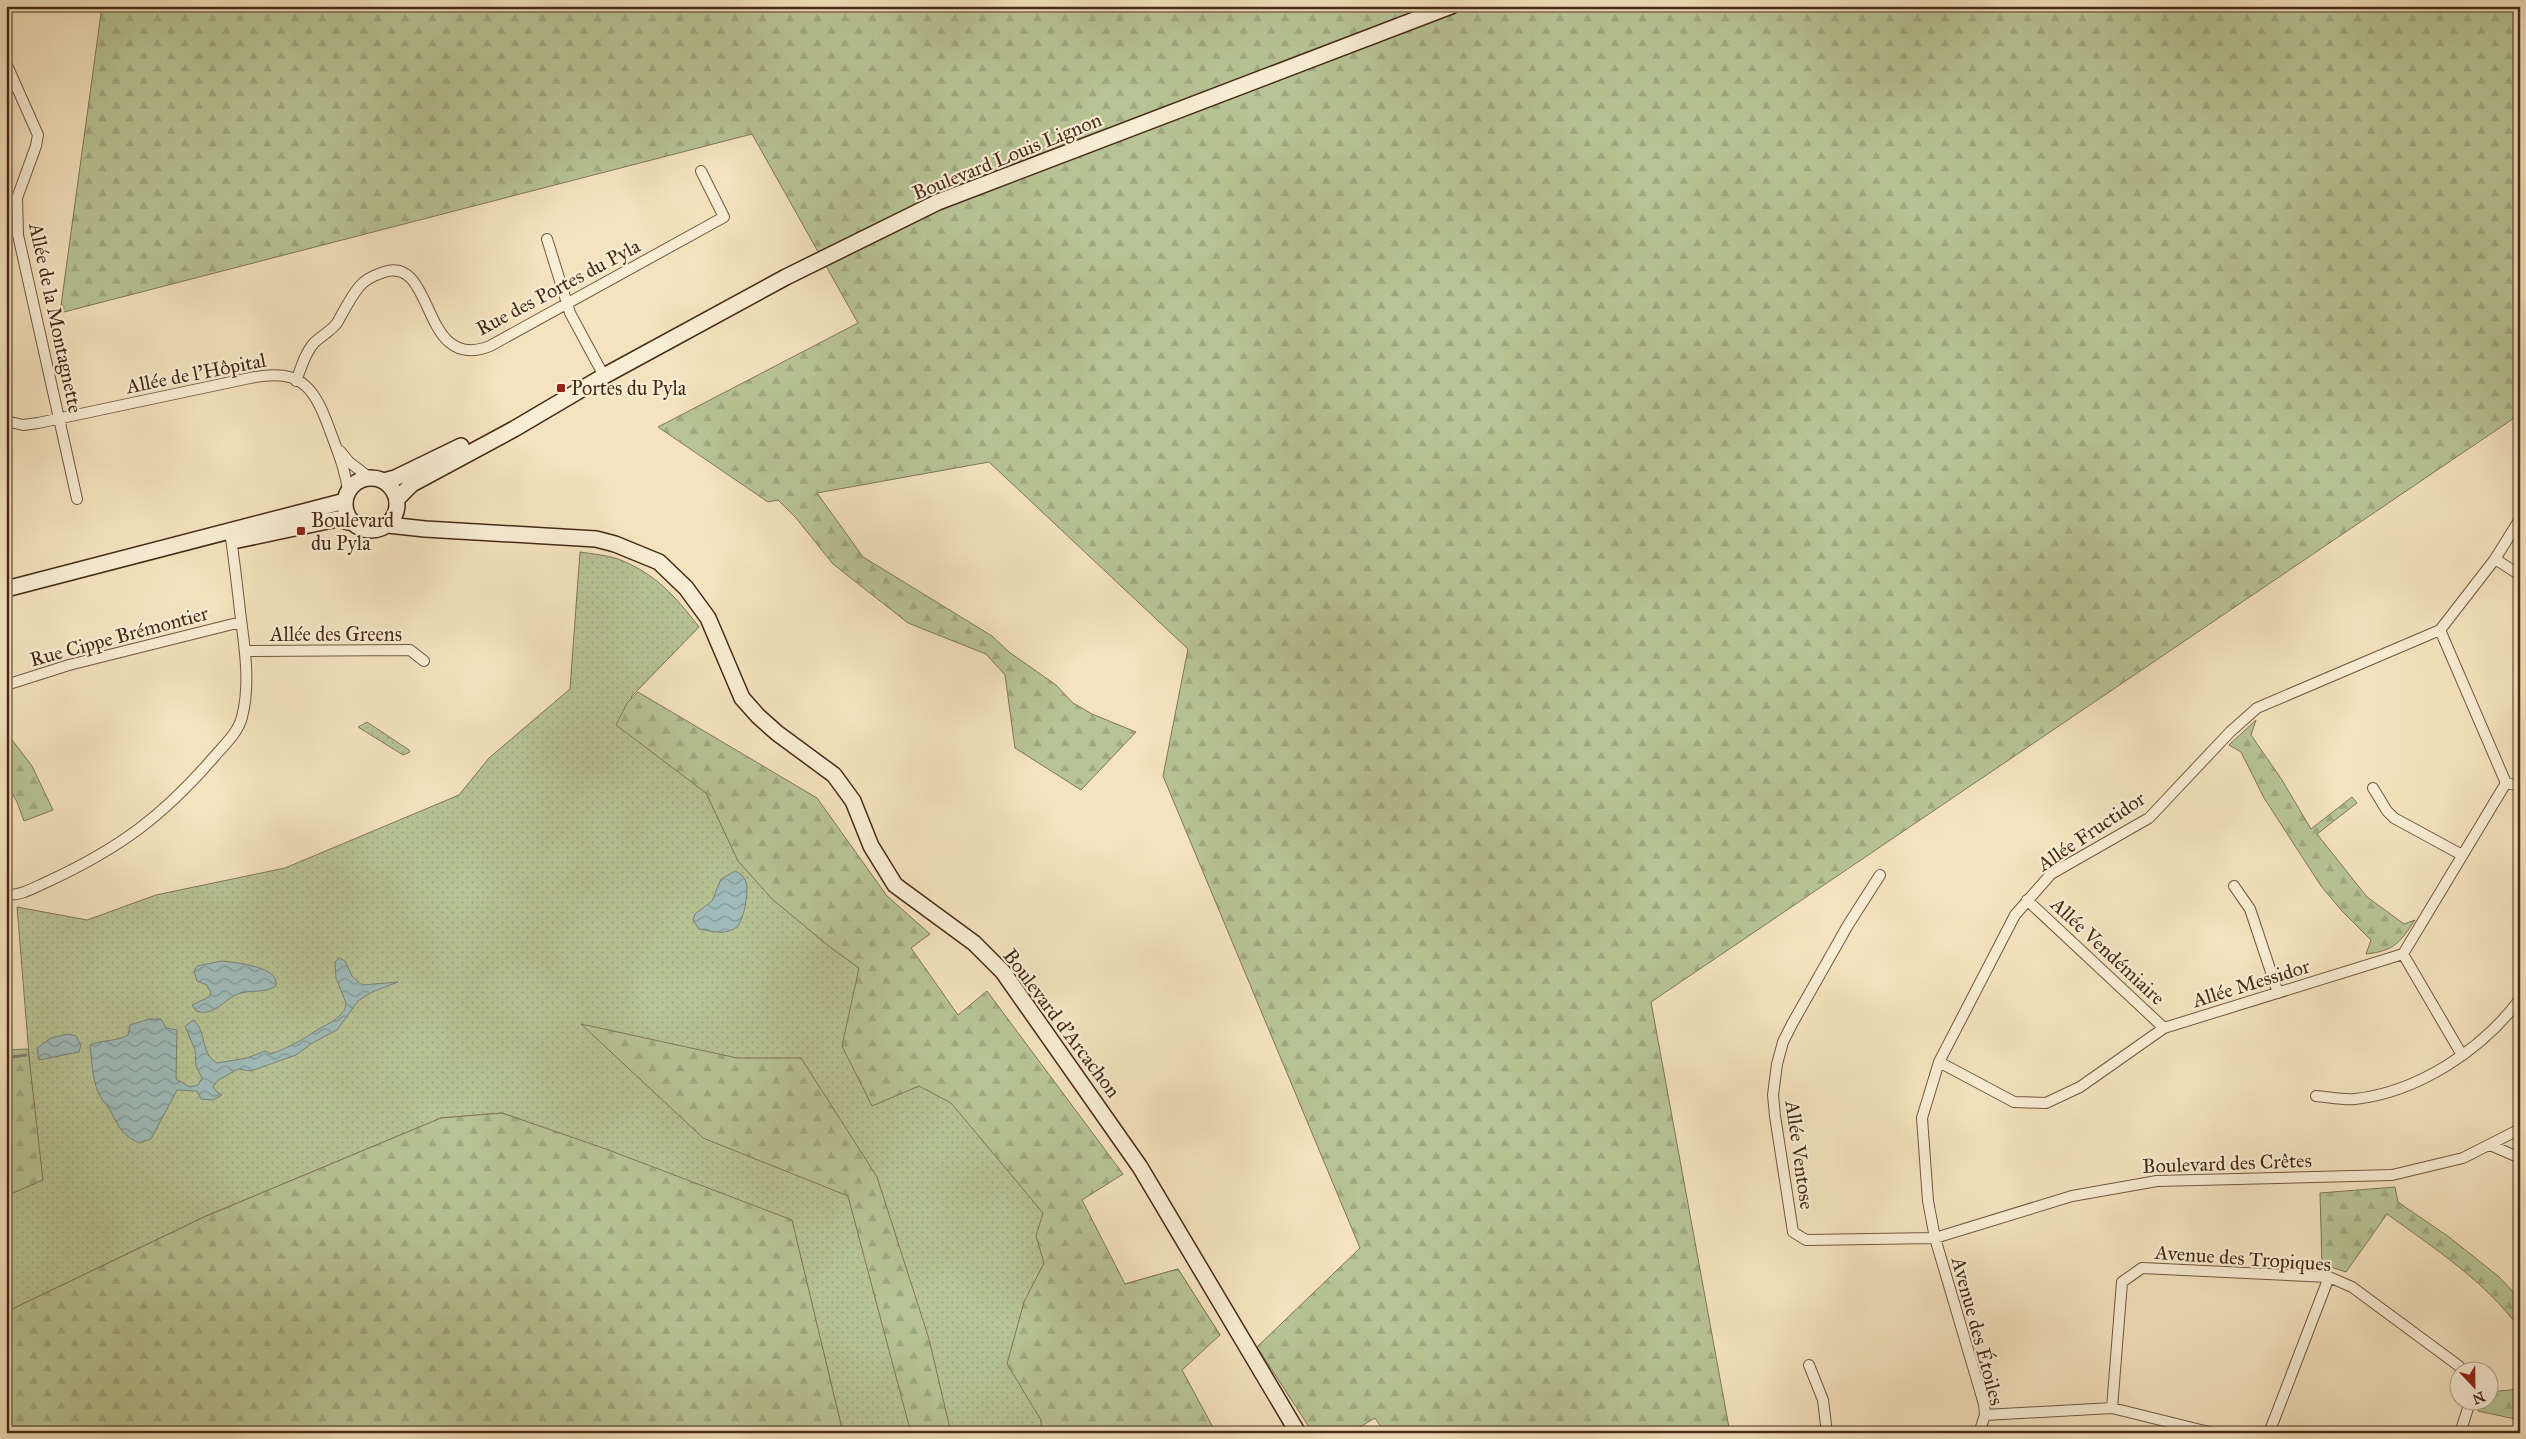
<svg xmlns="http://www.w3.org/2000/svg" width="2526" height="1439" viewBox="0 0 2526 1439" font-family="'IM FELL Great Primer',serif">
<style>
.grass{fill:url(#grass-dots);stroke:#807656}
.forest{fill:url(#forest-firs);stroke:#807656}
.water{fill:url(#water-waves);stroke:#7c8178}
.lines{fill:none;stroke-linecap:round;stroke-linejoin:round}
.stream{stroke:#7c8178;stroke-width:3}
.minor-casing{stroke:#735840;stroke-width:12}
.secondary-casing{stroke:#482916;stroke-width:18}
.minor{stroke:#f8edd5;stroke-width:10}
.secondary{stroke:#f8edd5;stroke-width:15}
.poi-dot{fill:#8f2418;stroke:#f8edd5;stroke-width:2}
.labels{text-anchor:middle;stroke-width:4.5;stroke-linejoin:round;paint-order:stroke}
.street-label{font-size:20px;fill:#482916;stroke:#f8edd5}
.poi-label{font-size:20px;fill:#482916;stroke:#f8edd5;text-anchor:start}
</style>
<defs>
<pattern id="grass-dots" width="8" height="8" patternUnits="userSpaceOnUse" patternTransform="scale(1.25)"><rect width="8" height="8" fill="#b8c495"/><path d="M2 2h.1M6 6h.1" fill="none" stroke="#a0a880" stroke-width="1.8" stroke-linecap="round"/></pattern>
<pattern id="forest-firs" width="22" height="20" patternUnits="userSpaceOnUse" patternTransform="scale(1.25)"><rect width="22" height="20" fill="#b8c495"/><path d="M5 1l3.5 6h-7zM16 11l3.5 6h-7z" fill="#a0a880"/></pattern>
<pattern id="water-waves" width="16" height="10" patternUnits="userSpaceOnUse" patternTransform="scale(1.25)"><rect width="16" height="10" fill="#9fbcba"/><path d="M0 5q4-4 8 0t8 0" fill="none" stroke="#849996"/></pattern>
</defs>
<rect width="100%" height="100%" fill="#f4e3be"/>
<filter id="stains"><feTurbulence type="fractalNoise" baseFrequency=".004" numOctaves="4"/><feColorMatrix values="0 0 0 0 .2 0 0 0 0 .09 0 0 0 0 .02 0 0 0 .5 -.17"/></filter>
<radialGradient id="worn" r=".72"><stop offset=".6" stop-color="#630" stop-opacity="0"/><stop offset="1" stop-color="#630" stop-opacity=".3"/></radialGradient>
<path class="grass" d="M580,552c12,2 26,3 38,7 37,14 58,38 81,68l-68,70 43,31 99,171 57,48 29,21 266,316 53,-15 42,66 -179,85 1,13h-199l-52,-213 -289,-107 -61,5 -237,99 -198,95v-137l32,-10 -21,-258 70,13 69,-25 129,-27 174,-73 30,-37 81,-69z
M367,722l42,28 1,2 -7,3 -45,-28z"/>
<path class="forest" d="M102,6h2418v408l-869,588 79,431h-345l-10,-15 -25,15h-37l-56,-86 103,-99 -197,-472 25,-127 -199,-187 -172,31 46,64 129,79 17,16 47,33 17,18 19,11 44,18 -55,58 -66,-42 -10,-73 -19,-21 -78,-31 -75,-59 -37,-46 -18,-18 -10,2 -110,-75 200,-104 -106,-189 -692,179z
M638,692l179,106 70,98 43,38 -19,14 47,67 29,-24 136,183 -41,26 43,84 53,-15 42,66 -38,35 34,63h-174l-1,-13 -34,-56 17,-62 20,-39 -8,-27 7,-23 -92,-110 -32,-17 -47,20 -30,-60 17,-78 -29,-21 -58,-48 -34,-38 -32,-68 -90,-68 11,-22z
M2256,720l-5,15 31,45 29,49 41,-32 5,6 -40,31 50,63 37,27 11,-4c-15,22 -20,31 -49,34l5,-14 -29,-29 -21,-25 -57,-88 -23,-46 -12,-7z
M6,732l26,34 21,44 -29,11 -7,-19 -11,-20z
M581,1024l156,34h64l76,119 52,162 22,94h-40l-63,-237 -145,-58z
M28,1049l15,131 -37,16v-146z
M502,1113l104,36 186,71 51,213h-837v-121l198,-95 237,-99z
M2395,1187l3,15 51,35 49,39 22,23v30c-35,-48 -86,-81 -133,-115l-41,58 -24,-8 -2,-71z
M2520,1389v31l-42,-9 2,-9h8l1,-10z"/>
<path class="water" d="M735,871c5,2 9,5 11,11 3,10 -2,42 -12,47 -12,6 -23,2 -35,0l-6,-9 2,-6 17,-13 9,-22z
M339,958l6,3 7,15 10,9 36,-3 -26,10 -14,9 -21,29 -25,13 -16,12 -45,16 -13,-2 -21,12 -4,6 5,6 4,2 -9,5 -12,-1 -4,-8 -20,-1 -26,49 -12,4c-16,-7 -21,-17 -29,-33 -2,-5 -7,-8 -9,-12 -9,-15 -9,-37 -11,-53 13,-6 27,-3 38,-10l2,-10 19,-6h12l5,9 11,2 -1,49 14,8 8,-2 4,-7 -6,-12 -1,-16 -10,-24 9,-6c13,13 6,33 23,43l30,-5 18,-7 6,3c16,-6 28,-12 43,-22 12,-8 22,-10 31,-23l1,-6 -10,-25 -1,-16z
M222,961c14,2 58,5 54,25 -12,8 -25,3 -38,8 -15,6 -24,23 -42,17l-4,-6 17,-8 2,-4 -4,-8 -10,-4 -3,-10 3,-5z
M68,1034l8,2 5,9 -2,7 -40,8 -2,-12 14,-10z"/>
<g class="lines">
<path class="stream" d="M6,1058l20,-3"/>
<g class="minor-casing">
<path id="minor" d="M6,63l32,72 -2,11 -19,52 1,37 59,264
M547,239l23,74 34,63
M296,381c5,-13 9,-28 18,-38 7,-7 17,-12 23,-20 7,-12 13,-25 22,-36 6,-8 16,-12 25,-15 52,-17 36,102 106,74l234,-129 -23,-46
M6,421l17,4 15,-2 212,-45c54,-11 65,11 82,58 7,19 14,36 16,56
M340,451l9,11 21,16
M2495,559l25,16
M2440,630l66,153 14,3
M245,651l165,-1 14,11
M6,685l63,-20 172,-43
M2373,788l14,23 7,7 68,37
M1880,875l-32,50 -56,99 -9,18 -6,22 -4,31 2,21 18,116 13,8 129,-2 137,-42 85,-15 235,-6 71,-17 57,-29
M2234,886l16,23 28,84
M6,895c15,1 29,-8 43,-14 71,-33 114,-65 165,-124 10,-12 24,-24 28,-40 9,-35 2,-72 -2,-106 -3,-27 -6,-53 -10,-79
M2027,900l137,128
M2403,954l59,101
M1939,1062l75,40 32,1 34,-16 84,-59 239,-74 103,-171
M2316,1096c13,1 26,4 39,3 63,-7 127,-49 165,-100
M2490,1145l30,13
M1809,1365l14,35 4,33
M2112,1408l10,-126 20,-14 187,9 23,10 107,79 3,6
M1985,1415l127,-7 101,25
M1979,1433l6,-18 -1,-11 -49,-166 -7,-37 -6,-83 17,-56 76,-147 36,-41 98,-56 81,-86 27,-24 183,-78 55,-71 25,-40
M2269,1433l60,-156
M2460,1433l10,-31"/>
</g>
<g class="secondary-casing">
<path id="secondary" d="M345 504a26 26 0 1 1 52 0a26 26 0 1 1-52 0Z
M384,481l11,-3 66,-32
M397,499l15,-15 102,-55 90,-53 182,-99 152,-75 513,-196
M388,525l37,4 171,10 19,5 44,18 27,26 22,30 34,80 16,18 19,17 57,42 19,26 18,45 24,39 79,58 29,29 137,195 158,266
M238,540l99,-21 16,4
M6,589l339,-88"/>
</g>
<use href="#minor" class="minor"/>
<use href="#secondary" class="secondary"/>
</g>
<g class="poi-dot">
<rect x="556" y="383" width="10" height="10" rx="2.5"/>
<rect x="296" y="526" width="10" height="10" rx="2.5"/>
</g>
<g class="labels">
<g class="street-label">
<text transform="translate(1007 156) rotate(-22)" y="7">Boulevard Louis Lignon</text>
<text transform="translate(558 287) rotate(-28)" y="7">Rue des Portes du Pyla</text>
<text transform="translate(56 318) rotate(78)" y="7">Allée de la Montagnette</text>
<text transform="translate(196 373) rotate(-11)" y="7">Allée de l’Hôpital</text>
<text x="336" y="641">Allée des Greens</text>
<text transform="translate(119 636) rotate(-15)" y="7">Rue Cippe Brémontier</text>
<text transform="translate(2091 831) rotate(-34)" y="7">Allée Fructidor</text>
<text transform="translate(2108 951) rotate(43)" y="7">Allée Vendémiaire</text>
<text transform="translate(2251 983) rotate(-17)" y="7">Allée Messidor</text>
<text transform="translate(1062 1023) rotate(53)" y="7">Boulevard d'Arcachon</text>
<text transform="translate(1800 1155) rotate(82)" y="7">Allée Ventose</text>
<text transform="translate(2227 1163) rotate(-2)" y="7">Boulevard des Crêtes</text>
<text transform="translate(2243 1258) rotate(4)" y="7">Avenue des Tropiques</text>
<text transform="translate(1978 1331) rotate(75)" y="7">Avenue des Étoiles</text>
</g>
<g class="poi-label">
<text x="571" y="395">Portes du Pyla</text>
<text x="311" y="527">Boulevard<tspan x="311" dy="23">du Pyla</tspan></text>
</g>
</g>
<rect width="2526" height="1439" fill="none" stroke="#f4e3be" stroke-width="25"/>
<rect x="8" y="8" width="2511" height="1424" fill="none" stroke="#482916" stroke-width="2.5"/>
<rect x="12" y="12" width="2501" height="1414" fill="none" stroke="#482916"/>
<g transform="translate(2474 1386) rotate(158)"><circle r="24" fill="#f8edd5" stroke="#b29f89"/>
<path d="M0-4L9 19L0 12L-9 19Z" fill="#8f2418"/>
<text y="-8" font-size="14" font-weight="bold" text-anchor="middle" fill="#482916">N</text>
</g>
<rect width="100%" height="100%" filter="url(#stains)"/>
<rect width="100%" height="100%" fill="url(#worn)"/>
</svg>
